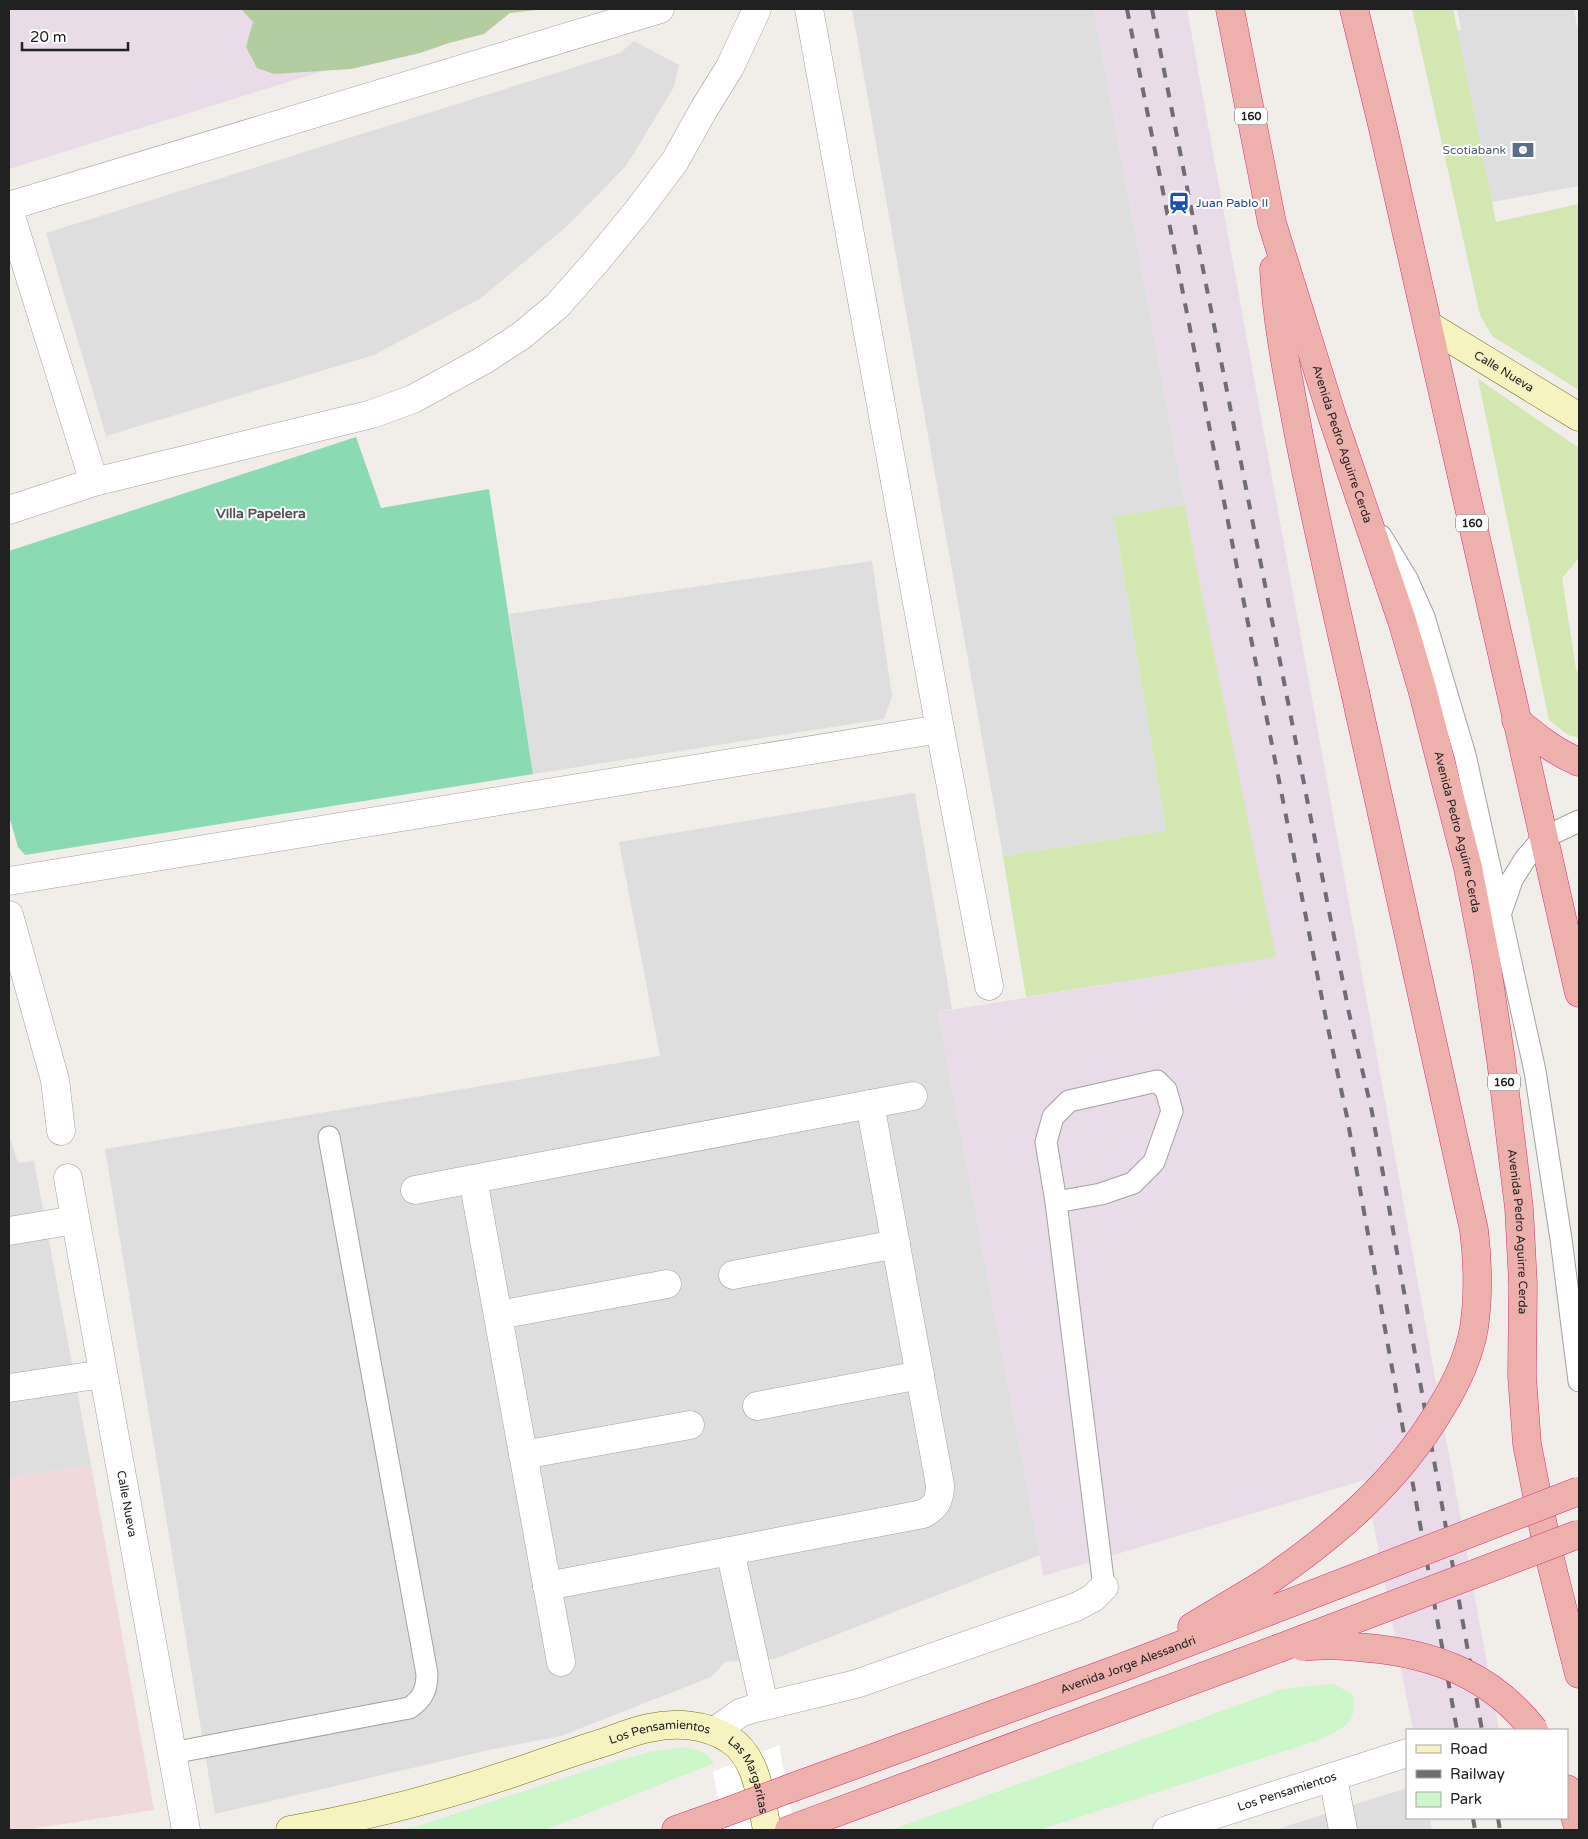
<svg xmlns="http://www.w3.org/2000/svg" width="1588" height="1839" viewBox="0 0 1588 1839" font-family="'Varela Round',sans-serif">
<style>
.residential{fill:#dfdede}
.commercial{fill:#f0d9db}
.industrial{fill:#e9dbe8}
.grass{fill:#d2e7b2}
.forest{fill:#b3cda0}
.park{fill:#cbf7c9}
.pitch{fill:#8bdbb2}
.pier{fill:#fff}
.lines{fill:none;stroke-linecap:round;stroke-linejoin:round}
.service-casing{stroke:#a2a2a2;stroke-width:23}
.minor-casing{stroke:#a2a2a2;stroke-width:29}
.secondary-casing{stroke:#74730c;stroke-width:29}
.trunk-casing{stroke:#d2327c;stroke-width:29}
.service{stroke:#fff;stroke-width:21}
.minor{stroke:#fff;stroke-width:28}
.secondary{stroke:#f6f3c1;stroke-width:28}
.trunk{stroke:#edb0aa;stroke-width:28}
.rail{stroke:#6f6f6f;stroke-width:4;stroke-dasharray:10 10;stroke-linecap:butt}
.trunk-bridge-casing{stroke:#d2327c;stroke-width:29;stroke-linecap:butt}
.trunk-bridge{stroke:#edb0aa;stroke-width:28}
.labels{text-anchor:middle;stroke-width:4;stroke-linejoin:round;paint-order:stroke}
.shield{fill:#fff;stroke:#646464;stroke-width:1}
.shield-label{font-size:11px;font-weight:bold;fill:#212121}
.service-label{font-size:12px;fill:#4e5e75;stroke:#fff;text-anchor:end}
.transit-label{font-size:12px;fill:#164399;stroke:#fff;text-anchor:start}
.street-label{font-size:12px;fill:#212121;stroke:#fff}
.neighbourhood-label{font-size:14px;font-weight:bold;fill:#545454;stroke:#fff}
</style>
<rect width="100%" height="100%" fill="#f1ede8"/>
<path class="residential" d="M852,9h242l91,496 -71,12 52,314 -163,25z
M1457,9h117l5,28v149l-102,19 -33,-171 17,-4z
M634,41l45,24 -5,22 -48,79 -60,61 -85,71 -107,57 -268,81 -60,-203 574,-180z
M872,561l20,135 -8,23 -351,55 -24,-160z
M915,793l37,216 -14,3 102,543 -266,104 -49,3 -14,15 -150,59 -72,14 -274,64 -110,-665 555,-93 -41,-214z
M9,1135l9,28 16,-2 57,304 -82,13z
M1407,1788v30h23l2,12h-158z"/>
<path class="commercial" d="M91,1465l63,345 -130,20h-15v-352z"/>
<path class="industrial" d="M9,9h513l-513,160z
M1094,9h93l312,1721h-86l-48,-250 -322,96 -3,-21 -102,-543 337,-55 -77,-382z"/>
<path class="grass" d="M1412,9h41l43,213 83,-18v186l-87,-54 -12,-21z
M1478,379l101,69v110l-17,20 14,91 3,6v63l-11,-3 -19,-15z
M1185,505l13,70 78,382 -250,40 -23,-141 163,-25 -52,-314z"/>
<path class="forest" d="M241,9h304l-35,4 -26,21 -35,9 -29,10 -69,16 -77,5 -17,-6 -11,-21 7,-25z"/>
<path class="park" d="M1333,1684l19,10c8,29 -11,35 -33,46l-280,90h-148l389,-140 16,-3z
M680,1747c16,2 24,3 34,16l-169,67h-147l20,-4 192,-63 39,-11z"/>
<path class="pitch" d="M356,437l25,71 108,-19 44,285 -508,81 -7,-8 -9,-31v-265z"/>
<path class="pier" d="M779,1745l16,85h-71l-11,-58z"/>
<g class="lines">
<g class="service-casing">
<path id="service" d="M1381,536l26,43 17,38 41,138 70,316 26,168 18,142
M1501,912l11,-32 13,-21 18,-21 36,-17
M1056,1202l45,-8 32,-11 21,-21 18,-51 -6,-21 -9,-9 -88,20 -16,16 -7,25 10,60 48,385
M172,1753l237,-45c13,-8 18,-18 18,-34l-98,-537"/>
</g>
<g class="minor-casing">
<g id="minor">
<path d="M809,9l131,720 49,257"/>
<path d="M9,206l651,-197"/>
<path d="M9,210l85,272"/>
<path d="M9,510l85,-28 278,-68 41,-15 71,-39 37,-24 36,-30 37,-42 42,-51 39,-52 29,-52 26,-42 27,-58"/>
<path d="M9,881l931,-152"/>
<path d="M9,915l46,165 6,51"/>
<path id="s1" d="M68,1178l118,652"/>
<path d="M473,1179l88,483"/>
<path d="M415,1190l498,-94"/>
<path d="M9,1231l66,-11"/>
<path d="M733,1275l163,-31"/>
<path d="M498,1315l169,-31"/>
<path d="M9,1388l94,-14"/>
<path d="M757,1406l163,-31"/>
<path d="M523,1455l167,-30"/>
<path d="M730,1551l34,154"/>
<path d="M547,1586l376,-72c13,-7 17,-14 17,-29l-70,-381"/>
<path d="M715,1731l25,-18 12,-4 104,-25 220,-77 17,-9 11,-11"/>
<path d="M1333,1777l10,53"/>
<path id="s2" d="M1167,1830l240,-77"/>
</g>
</g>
<g class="secondary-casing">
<g id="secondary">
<path id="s3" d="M1428,325l151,92"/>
<path id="s4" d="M290,1830c77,-13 152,-33 226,-58 29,-10 57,-20 86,-29 15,-5 31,-12 47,-15 26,-6 57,-4 80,11 29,18 32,61 38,91"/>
</g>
</g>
<g class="trunk-casing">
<g id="trunk">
<path id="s5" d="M1230,9l42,214 60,193 70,205 20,68 46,179 19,99 14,93 18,148 4,76 -1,92 5,68 21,107 31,123"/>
<path d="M1354,9l28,115 197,869"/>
<path d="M1274,269c3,55 14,108 24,162 17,87 37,174 57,261"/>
<path d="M1516,720c20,17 39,32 63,42"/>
<path d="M1192,1627l70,-42"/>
<path id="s6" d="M788,1789l333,-121 146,-56"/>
<path d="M1567,1789l12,41"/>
<path d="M676,1830l45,-16"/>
<path d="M789,1830l488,-181"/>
</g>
</g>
<use href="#service" class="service"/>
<use href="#minor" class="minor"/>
<use href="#secondary" class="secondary"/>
<use href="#trunk" class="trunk"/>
<path class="rail" d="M1127,9l199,1010 21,98 110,613
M1152,9l197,1004 23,99 110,618
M1473,1818l2,12
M1498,1818l2,12"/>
<g class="trunk-bridge-casing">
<path id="trunk-bridge" d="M1262,1585c71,-48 135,-102 179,-177 15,-24 28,-52 33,-80 5,-34 4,-65 0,-98l-119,-538
M1267,1612l312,-121
M1303,1647c22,-3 44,-1 65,1 67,6 124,28 166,82
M1277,1649l302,-115
M721,1814l67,-25"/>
</g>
<use href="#trunk-bridge" class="trunk-bridge"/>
</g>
<defs>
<g id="bank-bare" transform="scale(1.725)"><path d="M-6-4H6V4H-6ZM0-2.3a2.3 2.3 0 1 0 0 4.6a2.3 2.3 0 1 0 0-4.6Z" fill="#5c6f8a" stroke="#fff" stroke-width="2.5" paint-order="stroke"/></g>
<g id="station-bare" transform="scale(1.725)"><path d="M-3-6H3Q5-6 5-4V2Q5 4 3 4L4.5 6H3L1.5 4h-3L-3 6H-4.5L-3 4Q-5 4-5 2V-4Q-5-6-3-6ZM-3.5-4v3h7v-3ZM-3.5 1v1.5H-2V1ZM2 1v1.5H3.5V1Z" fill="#1a4fb4" stroke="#fff" stroke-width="2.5" paint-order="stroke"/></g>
</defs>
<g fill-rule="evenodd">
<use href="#bank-bare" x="1523" y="150"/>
<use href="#station-bare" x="1179" y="203"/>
</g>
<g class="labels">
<g class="shield">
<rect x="1235" y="107.5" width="32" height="17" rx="4"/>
<rect x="1456" y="514.5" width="32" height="17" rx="4"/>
<rect x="1488" y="1073.5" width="32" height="17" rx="4"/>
</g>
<g class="shield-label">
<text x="1251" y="120">160</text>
<text x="1472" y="527">160</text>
<text x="1504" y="1086">160</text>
</g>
<g class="service-label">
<text x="1506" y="154">Scotiabank</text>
</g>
<g class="transit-label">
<text x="1196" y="207">Juan Pablo II</text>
</g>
<g class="street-label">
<text dy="4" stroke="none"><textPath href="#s3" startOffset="89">Calle Nueva</textPath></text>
<text dy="4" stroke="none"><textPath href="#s5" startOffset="450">Avenida Pedro Aguirre Cerda</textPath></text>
<text dy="4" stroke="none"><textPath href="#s5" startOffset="855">Avenida Pedro Aguirre Cerda</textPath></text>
<text dy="4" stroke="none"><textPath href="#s5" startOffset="1260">Avenida Pedro Aguirre Cerda</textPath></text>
<text dy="4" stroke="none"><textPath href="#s1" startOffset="331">Calle Nueva</textPath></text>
<text dy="4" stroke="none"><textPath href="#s6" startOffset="362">Avenida Jorge Alessandri</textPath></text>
<text dy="4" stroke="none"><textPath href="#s4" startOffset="384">Los Pensamientos</textPath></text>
<text dy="4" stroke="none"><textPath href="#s4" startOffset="499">Las Margaritas</textPath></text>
<text dy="4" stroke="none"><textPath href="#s2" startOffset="126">Los Pensamientos</textPath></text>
</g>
<g class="neighbourhood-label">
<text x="261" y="518">Villa Papelera</text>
</g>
</g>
<rect width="1588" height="1839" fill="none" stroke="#212121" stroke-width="20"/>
<rect x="1406" y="1729" width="162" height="90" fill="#ffffff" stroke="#a6a6a6"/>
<rect x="1416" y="1745" width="25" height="8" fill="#f6f3c1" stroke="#a6a6a6"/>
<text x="1450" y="1754" font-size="15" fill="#212121">Road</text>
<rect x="1416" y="1770" width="25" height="8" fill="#6f6f6f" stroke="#a6a6a6"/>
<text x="1450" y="1779" font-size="15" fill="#212121">Railway</text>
<rect x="1416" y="1792" width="25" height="15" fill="#cbf7c9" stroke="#a6a6a6"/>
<text x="1450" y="1804" font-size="15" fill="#212121">Park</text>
<path d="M22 42v8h106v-8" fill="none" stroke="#212121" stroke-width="2.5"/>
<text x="30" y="42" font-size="15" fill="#212121" stroke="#ffffff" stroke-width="4" paint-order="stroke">20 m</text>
</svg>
